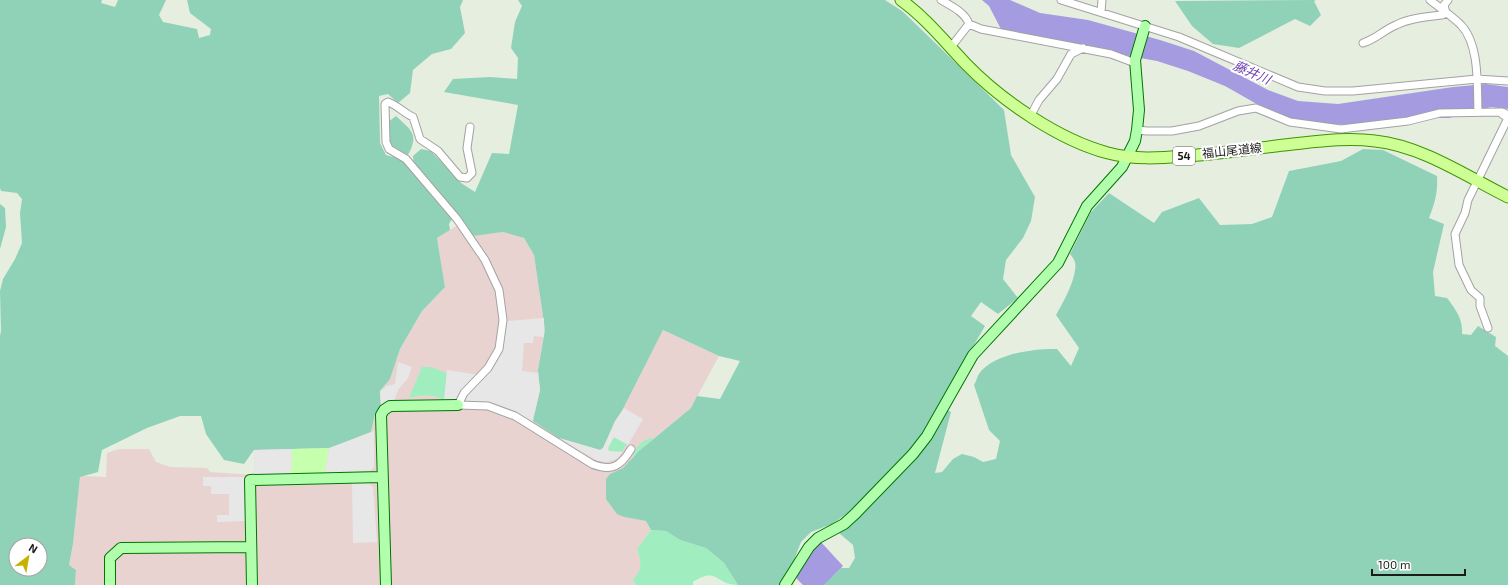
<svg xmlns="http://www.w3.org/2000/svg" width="1508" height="585" viewBox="0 0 1508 585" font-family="'Exo 2','Noto Sans JP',sans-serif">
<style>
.industrial{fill:#e8d3d1}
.grass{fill:#a0eebf}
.forest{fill:#90d2b8;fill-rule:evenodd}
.sand{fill:#c6ffad}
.parking{fill:#e7e7e7}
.water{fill:#a49be1}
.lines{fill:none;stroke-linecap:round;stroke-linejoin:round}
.street-casing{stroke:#a2a2a2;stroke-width:9}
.secondary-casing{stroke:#007500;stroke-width:12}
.primary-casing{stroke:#409300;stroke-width:13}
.street{stroke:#fff;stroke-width:7}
.secondary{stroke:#b1ffad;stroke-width:10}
.primary{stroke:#cdff94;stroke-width:11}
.labels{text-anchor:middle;stroke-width:4;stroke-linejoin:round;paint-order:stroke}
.shield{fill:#fff;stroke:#5f5f5f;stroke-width:1}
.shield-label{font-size:11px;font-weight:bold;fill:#1b1b1b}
.street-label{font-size:12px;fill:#1b1b1b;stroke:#fff}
.water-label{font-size:13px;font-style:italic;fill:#6d40b3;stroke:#fff}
</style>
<rect width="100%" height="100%" fill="#e6eee0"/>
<path class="industrial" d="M463,222l10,14 30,-4 21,6 10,17 11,75 -7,40 2,20 -7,31 78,8 52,-99 56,26 -28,52 -52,43 -16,17 -13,6 14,43 22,4 5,9 -14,19 4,14 -2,11 -6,5 2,6h-560l1,-15 -7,-5 4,-21 7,-68 26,1 1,-24 12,-4h30l7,13 14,5 37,1 3,4 45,3 -1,-25 77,-2 40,-16 4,-18 3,-4 2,-19 10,-12 10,-30 22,-38 23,-24 -8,-49z"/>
<path class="grass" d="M422,367h9l16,6 -3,27c-12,-7 -22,-5 -35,-2z
M614,437l14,8 -3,1 -3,6 -13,-1 -1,-3z
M651,438l2,1 -19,17 -1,-1c4,-9 9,-15 18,-17z
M651,530l15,1 14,9 26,8 18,15 14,22c-23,0 -20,-19 -45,-3v3h-58l-2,-6c10,-9 8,-18 4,-30z"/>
<path class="forest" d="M0,0h102l-1,3 14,4 3,-7h48l-7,15 4,7 34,7 2,9 11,-3 1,-6 -21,-16 -3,-13h276l-3,7 5,26 -14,16 -19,5 -19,16 -3,23 -12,10 -10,-9 -9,2 1,47 6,12 18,5 48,59 -3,5 1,6 -13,8 8,49 -23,24 -22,38 -10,30 -10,12 1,17 -6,6 -4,18 -40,16 -77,2 -10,14 -20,-4 -18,-26 -5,-18h-21l-33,12 -45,22 -4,22 -18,5 -7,67 -4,21 7,5 -1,15h-75v-249l1,-5 -1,-40 3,-12 12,-20 7,-16 -2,-30 2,-14 -5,-6 -16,-2 -1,-3zM16,545h24v24h-24z
M518,0h367l17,11 22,21 80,78 7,45 24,42 -4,24 -8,17 -17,22 -3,19 15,19 -20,16 -17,-12 -10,14 14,10 -65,112 -52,56 -18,17 -18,13 -21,8 -10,10 -7,18 -14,25h-42l-14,-22 -18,-15 -26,-8 -14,-9 -15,-1 -5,-9 -22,-4 -7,-3 -11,-15v-20l4,-5 13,-6 16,-17 52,-43 6,-12 23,3 20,-38 -21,-5 -56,-26 -60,118 -3,2 -41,-12 -26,-17 7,-31 -2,-20 7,-40 -11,-75 -10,-17 -21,-6 -30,4 -59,-69 -1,-11 8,-7 10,2 30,32 14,9 17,-39 17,1 9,-49 -74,-13 9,-13 37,-2 27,2 1,-21 -7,-10 4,-26 7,-16z
M1316,0l-2,1 7,14 -11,11 -15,-7 -56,29 -26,-4 -21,-18 -17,-25z
M396,116c16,15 23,18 12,39l-20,-12v-21z
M1363,149l20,1 54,26c1,16 -2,27 -8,42l15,6 -11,48 2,24 12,2c9,12 16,21 15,36l9,1 7,-9 18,11 -1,9 13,10v229h-694l18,-8 9,-9h8l6,-10 -2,-13 -14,-12 27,-23 50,-54 29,-47 6,3 -16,61 7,-1 11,-13 9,-5 12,3 9,5 13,-3 4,-18 -11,-11 -15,-45c2,-3 3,-8 5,-11 13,-20 56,-26 78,-25l14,17 8,-18 -23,-33c7,-12 22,-39 19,-53 -1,-3 -3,-6 -5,-8l21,-42 18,-19 45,30 8,-11 37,-14 21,27 32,-1 20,-7 17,-46 52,-10z
M0,204l5,4 1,19 -6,22z"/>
<path class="sand" d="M329,448l-4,25 -34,1 1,-25z"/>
<path class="parking" d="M544,318v19l-10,-1 -1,7h-9l-2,28 16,2 2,17 -8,33 -38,-19 -30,-3 4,-7 25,-28 10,-21 4,-24z
M398,362l14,5 -4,11 -10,12 -4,11 -13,7 -1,-17 7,-5 8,-2z
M447,370l32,5 -23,26h-12z
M624,408l19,11 -15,26 -14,-8 -6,11 1,3 14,1 -7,7 -8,3 -10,-1 -39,-23 41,12 3,-2 12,-27z
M374,431v36l-4,4 -45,2 4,-25z
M292,449l-1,25 -36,1 -1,-25z
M203,477h41l1,44 -28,1v-7h12v-21h-18v-8h-8z
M352,483h17l4,4 4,55 -24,1z"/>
<path class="water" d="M982,0h28l30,13 48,7 72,20 34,11 74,39 30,11 40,3 115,-17 33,-3 22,3v22l-17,-2 -42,11h-48l-51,7 -33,-2 -30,-6 -25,-10 -37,-21 -37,-15 -31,-10 -154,-28 -14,-27z
M821,542l22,24 -19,19h-21l-6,-6 -2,-5 11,-17z"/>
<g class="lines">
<g class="street-casing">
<path id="street" d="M941,0c10,6 24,12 28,24l12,5 130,25 24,9
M1061,0l118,37 119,50 27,4h28l124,-12 31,2
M1430,0c10,8 22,16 31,25 19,20 16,62 17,87
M1101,12l1,-12
M1446,13l-2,-8 4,-5
M1363,43c13,-4 21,-13 33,-18 14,-7 30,-8 46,-10l4,-2
M951,47l18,-23
M1031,115l8,-15 18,-21 14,-25 12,-6
M470,127l-3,21 5,25 -5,5 -7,-1 -22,-26 -18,-12 -7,-22c-9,-4 -16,-12 -25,-15l-3,2 1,38 3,7 17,10 51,60 28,41 14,30 4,30 -4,29 -11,19 -24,25 -6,12 30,1 27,10 77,48c20,8 29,2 39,-15
M1137,130l10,1h25l27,-5 39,-15 18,-3 34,14 51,7 67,-8 32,-8 62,-1 6,3
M1488,328l-8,-22v-8l-9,-8 -12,-25 -4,-31 10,-21 3,-13 40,-82 -6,-4"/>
</g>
<g class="secondary-casing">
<path id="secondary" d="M110,585v-27l11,-10 130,-1
M252,585l-2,-105 132,-3
M386,585l-5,-170 3,-5 6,-4 68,-1
M785,585l24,-38 9,-9 26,-14 11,-10 58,-60 14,-18 46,-81 85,-92 29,-57 35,-39 13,-26 2,-11 2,-20 -4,-50 10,-34"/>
</g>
<g class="primary-casing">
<path id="primary" d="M901,0c25,18 44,42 65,64 36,37 93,76 142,89 26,7 52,5 78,3 33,-2 65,-7 98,-11 30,-3 60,-8 91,-4 47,5 91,35 133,56"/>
</g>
<use href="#street" class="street"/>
<use href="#secondary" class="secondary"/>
<use href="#primary" class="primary"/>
</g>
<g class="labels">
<rect class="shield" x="1173" y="147" width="22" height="18" rx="3"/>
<g class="shield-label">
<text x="1184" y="160">54</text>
</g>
<g class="street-label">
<text transform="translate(1232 151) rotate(-6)" y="4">福山尾道線</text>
</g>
<g class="water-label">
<text transform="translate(1252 72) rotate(24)" y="5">藤井川</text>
</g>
</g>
<g transform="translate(28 557) rotate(31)"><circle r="19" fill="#ffffff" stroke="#a4a4a4"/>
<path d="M0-3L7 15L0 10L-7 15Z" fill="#c7b200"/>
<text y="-6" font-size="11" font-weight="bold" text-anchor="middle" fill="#1b1b1b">N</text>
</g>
<path d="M1372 569v6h93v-6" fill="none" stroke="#1b1b1b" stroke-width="2"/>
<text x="1378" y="569" font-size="12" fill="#1b1b1b" stroke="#ffffff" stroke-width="3" paint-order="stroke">100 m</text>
</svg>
